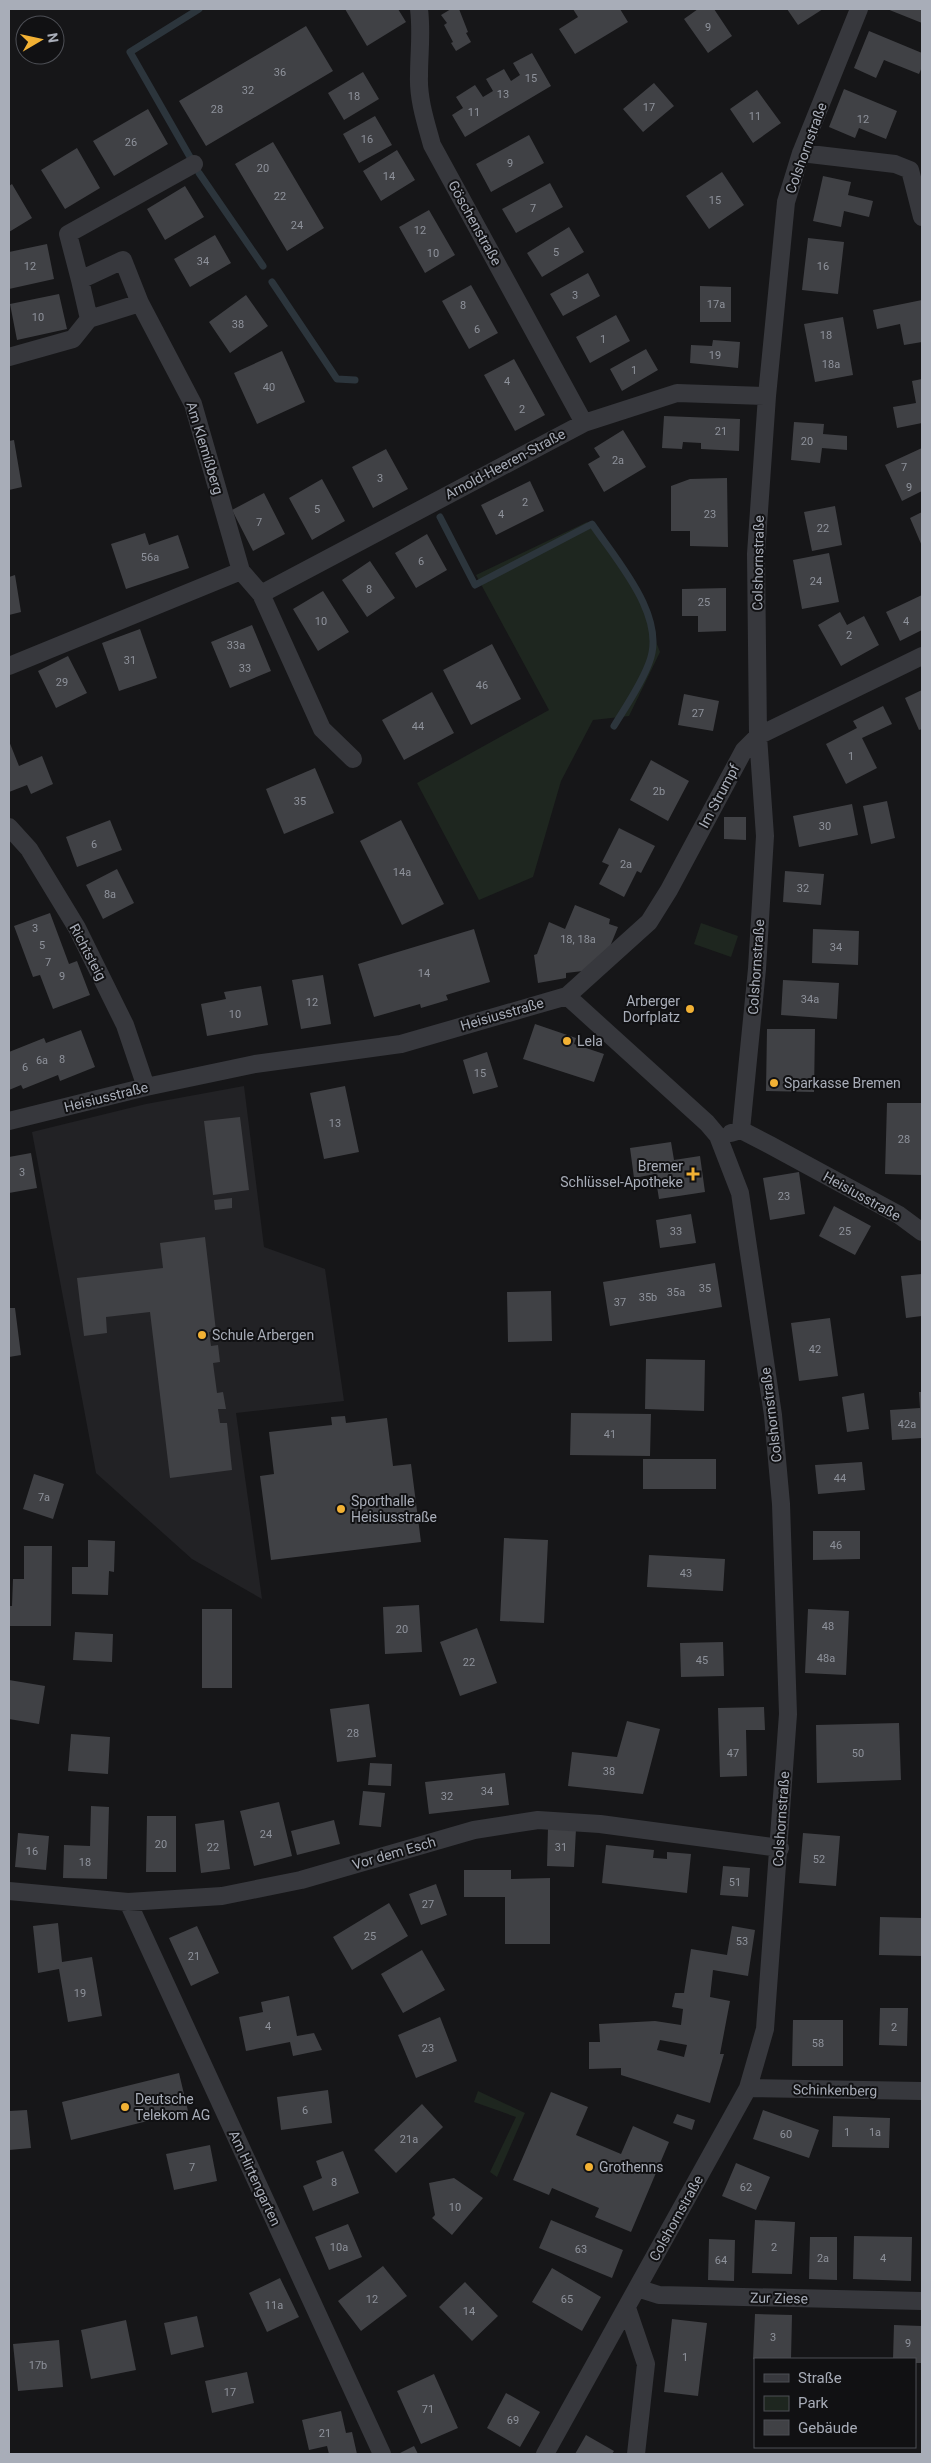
<svg xmlns="http://www.w3.org/2000/svg" width="931" height="2463" viewBox="0 0 931 2463" font-family="Roboto,sans-serif">
<style>
.built{fill:#222225}
.green{fill:#1e261f}
.lines{fill:none;stroke-linecap:round;stroke-linejoin:round}
.stream{stroke:#2c353c;stroke-width:7}
.building{fill:#404145;fill-rule:evenodd}
.street{stroke:#37383d;stroke-width:18}
.poi-dot{fill:#f2b134;stroke:#111113;stroke-width:2}
.labels{text-anchor:middle;stroke-width:4;stroke-linejoin:round;paint-order:stroke}
.number-label{font-size:11px;fill:#8e929b}
.street-label{font-size:14px;fill:#a8adb8;stroke:#111113}
.poi-label{font-size:14px;fill:#a8adb8;stroke:#111113;text-anchor:start}
</style>
<rect width="100%" height="100%" fill="#161618"/>
<path class="built" d="M244,1086l20,161 61,22 19,132 -108,12 26,186 -70,-40 -96,-86 -64,-341 114,-28z"/>
<path class="green" d="M587,522l43,54 30,76 -31,64 -36,4 -32,61 -28,96 -54,23 -62,-117 132,-73 -73,-135z
M701,923l37,13 -7,21 -37,-13z
M478,2091l47,22 -28,64 -7,-5 26,-55 -42,-15z"/>
<g class="lines">
<path class="stream" d="M190,157l-60,-105 69,-43
M199,173l64,93
M272,282l65,97 18,1
M440,517l35,68 117,-61c24,36 76,93 57,139 -8,22 -23,43 -35,63"/>
</g>
<path class="building" d="M345,9h53l8,13 -39,24z
M451,9h8l9,23 -2,1 5,9 -15,9 -5,-8 2,-1 -9,-17 3,-2 -6,-8z
M573,9h47l8,13 -53,32 -16,-25 19,-12z
M698,9h16l18,27 -24,17 -24,-34z
M787,9h36l-25,16z
M887,9h35v14z
M306,26l27,45 -127,75 -27,-45z
M869,31l53,22v14l-3,7 -35,-14 -8,18 -22,-10z
M532,53l19,33 -86,51 -13,-22 11,-7 -7,-11 19,-12 8,12 10,-6 -7,-12 18,-10 7,12 9,-6 -7,-12z
M363,72l16,27 -35,21 -16,-27z
M654,83l20,23 -31,26 -20,-23z
M844,89l53,22 -11,28 -27,-11 -4,10 -26,-11z
M757,90l24,33 -28,20 -23,-34z
M148,109l20,35 -54,32 -21,-35z
M375,116l17,29 -33,18 -16,-29z
M529,135l15,28 -53,29 -15,-28z
M273,142l51,86 -37,23 -52,-87z
M77,148l23,40 -35,21 -24,-39z
M397,150l18,30 -34,21 -18,-30z
M722,172l22,33 -35,24 -23,-33z
M823,176l28,6 -3,13 25,6 -4,16 -25,-6 -3,16 -28,-6z
M550,183l13,24 -47,26 -14,-24z
M12,184l20,34 -23,14v-46z
M185,186l19,31 -39,23 -18,-31z
M429,210l26,45 -30,18 -26,-46z
M569,227l15,25 -42,25 -15,-24z
M215,235l16,28 -41,24 -16,-28z
M808,238l36,4 -6,52 -36,-4z
M47,244l7,35 -45,10v-37z
M588,273l12,23 -37,20 -13,-22z
M471,285l27,48 -29,16 -27,-48z
M700,286l31,1v35h-31z
M59,294l8,35 -50,11 -7,-36z
M246,295l22,31 -38,27 -21,-31z
M922,300v42l-18,3 -4,-21 -23,5 -4,-19z
M616,315l14,26 -40,22 -14,-26z
M843,317l10,58 -38,7 -11,-58z
M713,340l27,2 -2,26 -48,-5 1,-18 21,1z
M646,349l12,21 -36,21 -12,-22z
M282,351l23,51 -48,22 -23,-51z
M514,359l31,56 -30,16 -31,-56z
M922,379v44l-25,5 -4,-21 23,-4 -4,-22z
M664,416l76,3 -1,32 -38,-2v-6l-18,-1 -1,7 -20,-1z
M794,422l30,2 -1,10 24,2v14l-25,-2 -2,15 -29,-3z
M623,430l23,37 -42,25 -16,-28 12,-7 -6,-9z
M14,440l8,47 -13,3v-49z
M922,448v43l-20,10 -17,-36z
M386,449l22,40 -35,19 -21,-41z
M727,478l1,69 -38,-1v-15h-19v-45l19,-7z
M322,479l23,42 -33,19 -23,-42z
M530,481l14,30 -48,24 -15,-30z
M264,493l21,41 -32,17 -21,-41z
M835,506l7,39 -30,6 -8,-39z
M922,512v34l-12,-28z
M145,533l4,12 29,-10 11,33 -63,21 -15,-45z
M427,534l20,36 -31,18 -21,-35z
M829,553l10,49 -37,7 -9,-49z
M370,561l25,37 -28,19 -25,-37z
M15,575l6,37 -12,3v-38z
M726,588v43l-28,1v-16h-16v-27z
M323,591l26,41 -31,19 -25,-42z
M922,595v35l-22,11 -14,-29z
M840,612l7,13 17,-9 15,29 -38,21 -23,-41z
M252,625l19,46 -41,17 -19,-46z
M140,629l17,49 -38,13 -17,-48z
M492,644l29,55 -50,26 -28,-55z
M68,656l19,37 -31,15 -18,-37z
M922,690v39l-3,1 -14,-32z
M432,692l22,41 -50,27 -22,-40z
M684,694l35,7 -6,30 -35,-6z
M883,706l9,18 -30,14 15,30 -31,16 -20,-40 31,-16 -4,-7z
M9,741l10,25 23,-10 11,28 -22,10 -4,-9 -18,7z
M651,760l38,21 -21,40 -38,-21z
M315,768l19,45 -50,21 -18,-45z
M887,801l8,37 -24,6 -8,-38z
M852,804l6,31 -59,12 -6,-31z
M724,817h22v23l-22,-1z
M110,820l12,30 -45,17 -11,-30z
M401,820l43,84 -42,21 -42,-84z
M619,828l36,18 -14,27 -4,-2 -13,26 -25,-13 10,-19 -7,-3z
M117,869l17,34 -31,16 -17,-34z
M785,871l39,3 -3,31 -38,-3z
M575,905l35,14 -1,5 9,3 -9,22 -26,22 -17,2v5l-28,5 -4,-28 3,-1 12,-32 16,7z
M50,913l19,51 8,-3 13,34 -37,14 -13,-34 -7,2 -19,-51z
M474,929l16,53 -44,13 2,5 -27,8 -1,-4 -46,13 -16,-53z
M813,929l46,2 -1,34 -46,-2z
M323,975l8,49 -30,5 -9,-49z
M783,980l56,3 -2,36 -56,-4z
M261,986l7,39 -61,11 -6,-32 25,-5 -2,-7z
M535,1024l41,14 -2,6 30,10 -10,28 -71,-23z
M767,1029h48l-1,63 -48,-1z
M81,1030l14,37 -35,14 -2,-6 -35,14 -2,-4 -12,5v-38l35,-14 2,5z
M487,1052l11,35 -25,7 -10,-34z
M345,1086l14,66 -35,7 -14,-66z
M887,1103h35v72l-37,-1z
M240,1117l9,73 -36,5 -9,-74z
M671,1142l3,18 26,-4 5,36 -46,7 -4,-25 -21,4 -4,-30z
M31,1153l6,35 -28,5v-36z
M799,1172l6,42 -35,6 -7,-42z
M232,1198v10l-17,2 -1,-10z
M834,1206l37,20 -16,29 -36,-19z
M691,1214l5,29 -36,5 -4,-28z
M205,1237l11,94 -7,1 2,14 7,-1 2,17 -7,1 4,30 6,-1 3,17h-8l2,14h7l5,47 -62,8 -20,-166 -44,5 1,16 -23,3 -7,-58 86,-10 -3,-25z
M715,1263l7,44 -112,19 -7,-44z
M922,1274v42l-16,2 -5,-42z
M551,1291l1,50 -44,1 -1,-50z
M9,1308h6l6,47 -12,2z
M830,1318l8,58 -39,5 -8,-58z
M646,1359l59,1 -1,51 -59,-2z
M919,1392h3v46l-30,2 -2,-30 30,-2z
M864,1393l5,36 -22,3 -5,-35z
M571,1413l80,1 -1,42 -80,-1z
M345,1416l1,7 41,-5 6,48 18,-2 10,78 -150,18 -11,-84 14,-2 -5,-42 63,-7 -1,-8z
M643,1459h73v30h-73z
M862,1462l3,28 -47,4 -3,-29z
M34,1474l30,10 -11,35 -30,-10z
M813,1531h47v28l-47,1z
M504,1538l44,2 -4,83 -44,-2z
M88,1540l27,1 -1,31 -5,-1 -1,24 -36,-1v-27h16z
M24,1546h28l-1,80h-42v-20h3l1,-27h11z
M649,1555l76,4 -2,32 -76,-4z
M419,1605l3,47 -37,2 -2,-47z
M202,1609h30v79h-30z
M808,1609l41,2 -3,64 -41,-2z
M477,1628l20,55 -37,13 -20,-54z
M75,1632l38,2 -1,28 -39,-2z
M723,1642l1,34 -43,1 -1,-34z
M9,1680l36,6 -6,38 -30,-5z
M369,1704l7,53 -39,5 -7,-53z
M764,1707l1,23h-19l1,46 -27,1 -2,-69z
M627,1721l33,8 -17,65 -75,-8 4,-34 45,5z
M899,1723l2,57 -84,3 -1,-58z
M71,1734l39,3 -2,37 -40,-3z
M370,1763l22,1 -1,22 -23,-1z
M505,1773l4,32 -80,9 -4,-32z
M363,1791l22,2 -4,34 -22,-2z
M279,1802l13,54 -38,10 -14,-55z
M91,1806l18,1 -2,72 -44,-1 1,-33 26,1z
M147,1816h29v56h-30z
M224,1820l6,49 -29,4 -6,-49z
M334,1820l6,24 -43,11 -6,-24z
M548,1828l28,1 -2,38 -27,-1z
M18,1833l31,3 -3,34 -31,-3z
M803,1833l37,3 -4,50 -37,-3z
M606,1845l48,5 -1,8h2l12,1v-7l24,2 -4,39 -85,-10z
M723,1866l27,2 -2,29 -28,-2z
M464,1870h47v9l39,-1v66h-45v-47h-41z
M436,1884l11,31 -26,10 -12,-31z
M389,1903l19,33 -56,34 -19,-33z
M880,1917l42,1v38l-43,-1z
M58,1923l4,39 30,-5 10,59 -34,6 -9,-53 -21,4 -5,-47z
M197,1926l22,47 -28,13 -22,-48z
M732,1926l23,4 -7,46 -35,-6 -3,27 20,4 -10,53h4l-14,49 -89,-28v-7l-32,1v-27h11l-1,-18 56,-3 26,4 2,-16 -11,-2 3,-14h9l7,-44 36,6zM660,2040l27,5 -3,12 -27,-7z
M422,1950l23,40 -42,23 -22,-39z
M289,1996l8,40 17,-3 8,17 -29,6 -3,-14 -44,9 -7,-34 24,-5 -2,-10z
M880,2008h28l-1,38 -28,-1z
M440,2017l17,44 -41,17 -18,-43z
M793,2020h50v46h-51z
M179,2073l9,38 -117,29 -9,-38z
M328,2090l4,33 -51,7 -4,-33z
M551,2092l37,15 -12,28 45,19 12,-28 36,16 -38,90 -36,-15 4,-9 -47,-20 -3,7 -36,-15z
M422,2104l21,23 -47,46 -22,-23z
M27,2110l4,38 -22,2v-39z
M763,2110l56,20 -10,28 -56,-19z
M677,2114l18,6 -3,10 -19,-7z
M833,2116l57,2 -1,30 -57,-1z
M210,2145l7,36 -43,9 -8,-36z
M343,2151l16,42 -46,18 -10,-25 19,-8 -6,-17z
M736,2163l34,14 -14,33 -34,-14z
M454,2178l29,20 -31,37 -20,-17 3,-3 -6,-32z
M551,2220l72,30 -11,28 -73,-30z
M755,2220l40,2 -3,52 -40,-1z
M348,2224l14,33 -33,13 -14,-33z
M854,2236l58,1 -1,44 -58,-2z
M810,2237h27v43l-28,-1z
M709,2239l26,1 -1,41 -26,-1z
M383,2266l24,30 -46,35 -23,-30z
M552,2268l49,29 -19,34 -50,-29z
M280,2278l19,39 -32,15 -18,-39z
M465,2282l33,34 -26,25 -33,-34z
M755,2314l37,1 -1,44h-38z
M197,2316l7,31 -33,8 -7,-32z
M672,2319l35,4 -9,73 -34,-4z
M126,2320l10,50 -45,9 -10,-49z
M894,2325l28,1v37h-7v-4h-22z
M59,2340l4,47 -45,4 -5,-47z
M247,2372l7,31 -42,10 -7,-32z
M434,2374l24,54 -37,16 -24,-53z
M506,2393l34,19 -20,35 -33,-19z
M341,2411l5,22 6,-1 5,22h-28l-2,-8 -18,4 -7,-30z
M586,2435l28,16 -2,3h-37z
M414,2446l4,8h-20z"/>
<g class="lines">
<path class="street" d="M419,9c3,24 0,43 0,67 -1,23 7,47 13,69l152,278
M801,153l94,11 15,6 12,47
M80,280l-12,-46 126,-70
M140,303l53,101 48,167 20,23 61,135 31,30
M9,357l64,-18 16,-20 51,-16 -17,-43 -43,20 9,39
M261,594l323,-171 93,-30 90,3
M9,666l232,-95
M9,827l20,22 48,79 48,97 21,62
M9,1121l137,-34 109,-23 146,-20 166,-48 82,-74 20,-32 75,-140 14,-14 164,-80
M741,1130l16,-161 8,-133 -7,-100 -2,-182 11,-158 19,-194 15,-49 58,-144
M731,1133l10,-3 29,15 129,70 23,17
M9,1891l119,11 94,-6 79,-16 173,-50 64,-10 62,4 180,24
M128,1902l254,552
M748,2088l174,3
M637,2288l22,7 263,6
M627,2308l19,56 -10,90
M545,2454l203,-366 17,-59 23,-315 -7,-210 -8,-89 -33,-222 -22,-57 -11,-13 -140,-127"/>
</g>
<g class="poi-dot">
<circle cx="690" cy="1009" r="5"/>
<circle cx="567" cy="1041" r="5"/>
<circle cx="774" cy="1083" r="5"/>
<path d="M690.5 1166.5h5v5h5v5h-5v5h-5v-5h-5v-5h5z"/>
<circle cx="202" cy="1335" r="5"/>
<circle cx="341" cy="1509" r="5"/>
<circle cx="125" cy="2107" r="5"/>
<circle cx="589" cy="2167" r="5"/>
</g>
<g class="labels">
<g class="number-label">
<text x="708" y="31">9</text>
<text x="280" y="76">36</text>
<text x="531" y="82">15</text>
<text x="248" y="94">32</text>
<text x="503" y="98">13</text>
<text x="354" y="100">18</text>
<text x="649" y="111">17</text>
<text x="217" y="113">28</text>
<text x="474" y="116">11</text>
<text x="755" y="120">11</text>
<text x="863" y="123">12</text>
<text x="367" y="143">16</text>
<text x="131" y="146">26</text>
<text x="510" y="167">9</text>
<text x="263" y="172">20</text>
<text x="389" y="180">14</text>
<text x="280" y="200">22</text>
<text x="715" y="204">15</text>
<text x="533" y="212">7</text>
<text x="297" y="229">24</text>
<text x="420" y="234">12</text>
<text x="556" y="256">5</text>
<text x="433" y="257">10</text>
<text x="203" y="265">34</text>
<text x="30" y="270">12</text>
<text x="823" y="270">16</text>
<text x="575" y="299">3</text>
<text x="716" y="308">17a</text>
<text x="463" y="309">8</text>
<text x="38" y="321">10</text>
<text x="238" y="328">38</text>
<text x="477" y="333">6</text>
<text x="826" y="339">18</text>
<text x="603" y="343">1</text>
<text x="715" y="359">19</text>
<text x="831" y="368">18a</text>
<text x="634" y="374">1</text>
<text x="507" y="385">4</text>
<text x="269" y="391">40</text>
<text x="522" y="413">2</text>
<text x="721" y="435">21</text>
<text x="807" y="445">20</text>
<text x="618" y="464">2a</text>
<text x="904" y="471">7</text>
<text x="380" y="482">3</text>
<text x="909" y="491">9</text>
<text x="525" y="506">2</text>
<text x="317" y="513">5</text>
<text x="501" y="518">4</text>
<text x="710" y="518">23</text>
<text x="259" y="526">7</text>
<text x="823" y="532">22</text>
<text x="150" y="561">56a</text>
<text x="421" y="565">6</text>
<text x="816" y="585">24</text>
<text x="369" y="593">8</text>
<text x="704" y="606">25</text>
<text x="321" y="625">10</text>
<text x="906" y="625">4</text>
<text x="849" y="639">2</text>
<text x="236" y="649">33a</text>
<text x="130" y="664">31</text>
<text x="245" y="672">33</text>
<text x="62" y="686">29</text>
<text x="482" y="689">46</text>
<text x="698" y="717">27</text>
<text x="418" y="730">44</text>
<text x="851" y="760">1</text>
<text x="659" y="795">2b</text>
<text x="300" y="805">35</text>
<text x="825" y="830">30</text>
<text x="94" y="848">6</text>
<text x="626" y="868">2a</text>
<text x="402" y="876">14a</text>
<text x="803" y="892">32</text>
<text x="110" y="898">8a</text>
<text x="35" y="932">3</text>
<text x="578" y="943">18, 18a</text>
<text x="42" y="949">5</text>
<text x="836" y="951">34</text>
<text x="48" y="966">7</text>
<text x="424" y="977">14</text>
<text x="62" y="980">9</text>
<text x="810" y="1003">34a</text>
<text x="312" y="1006">12</text>
<text x="235" y="1018">10</text>
<text x="62" y="1063">8</text>
<text x="42" y="1064">6a</text>
<text x="25" y="1071">6</text>
<text x="480" y="1077">15</text>
<text x="335" y="1127">13</text>
<text x="904" y="1143">28</text>
<text x="22" y="1176">3</text>
<text x="784" y="1200">23</text>
<text x="676" y="1235">33</text>
<text x="845" y="1235">25</text>
<text x="705" y="1292">35</text>
<text x="676" y="1296">35a</text>
<text x="648" y="1301">35b</text>
<text x="620" y="1306">37</text>
<text x="815" y="1353">42</text>
<text x="907" y="1428">42a</text>
<text x="610" y="1438">41</text>
<text x="840" y="1482">44</text>
<text x="44" y="1501">7a</text>
<text x="836" y="1549">46</text>
<text x="686" y="1577">43</text>
<text x="828" y="1630">48</text>
<text x="402" y="1633">20</text>
<text x="826" y="1662">48a</text>
<text x="702" y="1664">45</text>
<text x="469" y="1666">22</text>
<text x="353" y="1737">28</text>
<text x="733" y="1757">47</text>
<text x="858" y="1757">50</text>
<text x="609" y="1775">38</text>
<text x="487" y="1795">34</text>
<text x="447" y="1800">32</text>
<text x="266" y="1838">24</text>
<text x="161" y="1848">20</text>
<text x="213" y="1851">22</text>
<text x="561" y="1851">31</text>
<text x="32" y="1855">16</text>
<text x="819" y="1863">52</text>
<text x="85" y="1866">18</text>
<text x="735" y="1886">51</text>
<text x="428" y="1908">27</text>
<text x="370" y="1940">25</text>
<text x="742" y="1945">53</text>
<text x="194" y="1960">21</text>
<text x="80" y="1997">19</text>
<text x="268" y="2030">4</text>
<text x="894" y="2031">2</text>
<text x="818" y="2047">58</text>
<text x="428" y="2052">23</text>
<text x="305" y="2114">6</text>
<text x="847" y="2136">1</text>
<text x="875" y="2136">1a</text>
<text x="786" y="2138">60</text>
<text x="409" y="2143">21a</text>
<text x="192" y="2171">7</text>
<text x="334" y="2186">8</text>
<text x="746" y="2191">62</text>
<text x="455" y="2211">10</text>
<text x="339" y="2251">10a</text>
<text x="774" y="2251">2</text>
<text x="581" y="2253">63</text>
<text x="823" y="2262">2a</text>
<text x="883" y="2262">4</text>
<text x="721" y="2264">64</text>
<text x="372" y="2303">12</text>
<text x="567" y="2303">65</text>
<text x="274" y="2309">11a</text>
<text x="469" y="2315">14</text>
<text x="773" y="2341">3</text>
<text x="908" y="2347">9</text>
<text x="685" y="2361">1</text>
<text x="38" y="2369">17b</text>
<text x="230" y="2396">17</text>
<text x="428" y="2413">71</text>
<text x="513" y="2424">69</text>
<text x="325" y="2437">21</text>
</g>
<g class="street-label">
<text transform="translate(806 148) rotate(-70)" y="5">Colshornstraße</text>
<text transform="translate(475 223) rotate(61)" y="5">Göschenstraße</text>
<text transform="translate(205 448) rotate(73)" y="5">Am Klemißberg</text>
<text transform="translate(505 464) rotate(-28)" y="5">Arnold-Heeren-Straße</text>
<text transform="translate(758 563) rotate(-89)" y="5">Colshornstraße</text>
<text transform="translate(719 796) rotate(-62)" y="5">Im Strumpf</text>
<text transform="translate(88 952) rotate(62)" y="5">Richtsteig</text>
<text transform="translate(756 967) rotate(-86)" y="5">Colshornstraße</text>
<text transform="translate(502 1014) rotate(-16)" y="5">Heisiusstraße</text>
<text transform="translate(106 1097) rotate(-14)" y="5">Heisiusstraße</text>
<text transform="translate(862 1196) rotate(29)" y="5">Heisiusstraße</text>
<text transform="translate(771 1415) rotate(-97)" y="5">Colshornstraße</text>
<text transform="translate(781 1819) rotate(-86)" y="5">Colshornstraße</text>
<text transform="translate(394 1853) rotate(-16)" y="5">Vor dem Esch</text>
<text transform="translate(835 2090) rotate(1)" y="5">Schinkenberg</text>
<text transform="translate(255 2178) rotate(65)" y="5">Am Hirtengarten</text>
<text transform="translate(676 2218) rotate(-61)" y="5">Colshornstraße</text>
<text transform="translate(779 2298) rotate(1)" y="5">Zur Ziese</text>
</g>
<g class="poi-label">
<text x="680" y="1006" text-anchor="end">Arberger<tspan x="680" dy="16">Dorfplatz</tspan></text>
<text x="577" y="1046">Lela</text>
<text x="784" y="1088">Sparkasse Bremen</text>
<text x="683" y="1171" text-anchor="end">Bremer<tspan x="683" dy="16">Schlüssel-Apotheke</tspan></text>
<text x="212" y="1340">Schule Arbergen</text>
<text x="351" y="1506">Sporthalle<tspan x="351" dy="16">Heisiusstraße</tspan></text>
<text x="135" y="2104">Deutsche<tspan x="135" dy="16">Telekom AG</tspan></text>
<text x="599" y="2172">Grothenns</text>
</g>
</g>
<rect width="931" height="2463" fill="none" stroke="#a8adb8" stroke-width="20"/>
<rect x="754" y="2358" width="162" height="90" fill="#111113" stroke="#4d4f55"/>
<rect x="764" y="2374" width="25" height="8" fill="#37383d" stroke="#4d4f55"/>
<text x="798" y="2383" font-size="15" fill="#a8adb8">Straße</text>
<rect x="764" y="2396" width="25" height="15" fill="#1e261f" stroke="#4d4f55"/>
<text x="798" y="2408" font-size="15" fill="#a8adb8">Park</text>
<rect x="764" y="2420" width="25" height="15" fill="#404145" stroke="#4d4f55"/>
<text x="798" y="2433" font-size="15" fill="#a8adb8">Gebäude</text>
<g transform="translate(40 40) rotate(81)"><circle r="24" fill="#111113" stroke="#4d4f55"/>
<path d="M0-4L9 19L0 12L-9 19Z" fill="#f2b134"/>
<text y="-8" font-size="14" font-weight="bold" text-anchor="middle" fill="#a8adb8">N</text>
</g>
</svg>
